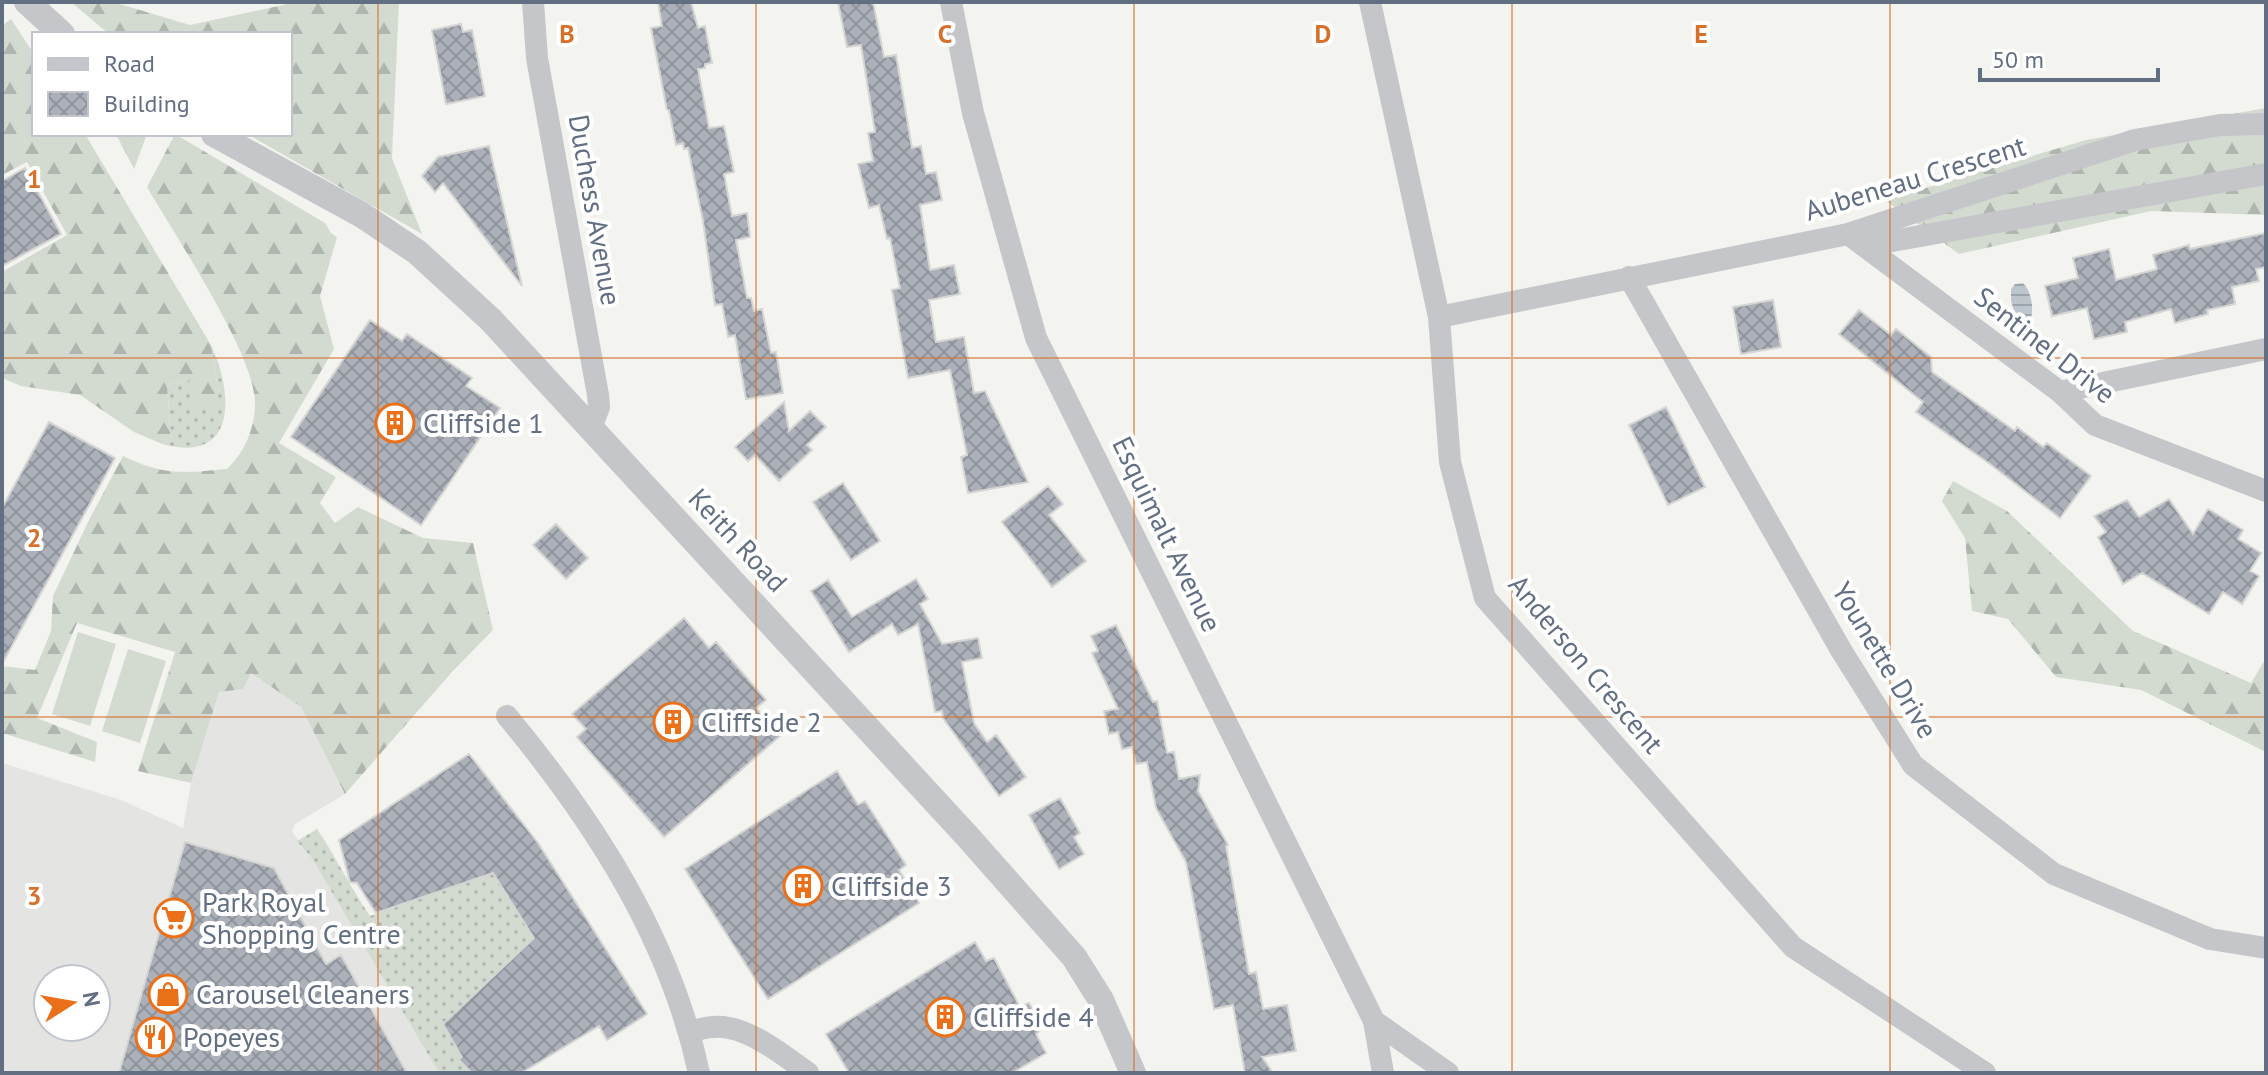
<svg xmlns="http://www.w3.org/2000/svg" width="2268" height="1075" viewBox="0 0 2268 1075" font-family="'PT Sans',sans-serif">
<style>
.built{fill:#e4e5e3;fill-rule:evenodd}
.grass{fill:url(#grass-dots)}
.forest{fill:url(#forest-firs)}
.park{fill:#d3dbd1}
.water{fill:url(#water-rules)}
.building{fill:url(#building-cross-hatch);stroke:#d5d5d3;stroke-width:2}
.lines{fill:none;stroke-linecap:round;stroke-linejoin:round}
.minor{stroke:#c4c6ca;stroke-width:22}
.tertiary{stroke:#c4c6ca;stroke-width:26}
.grid{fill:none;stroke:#d6702a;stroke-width:2;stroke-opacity:0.55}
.labels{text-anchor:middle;stroke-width:8;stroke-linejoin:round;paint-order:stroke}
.street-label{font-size:28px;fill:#626e82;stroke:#fff}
.poi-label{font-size:28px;fill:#626e82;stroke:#fff;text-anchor:start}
.grid-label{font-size:26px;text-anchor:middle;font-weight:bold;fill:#d6702a;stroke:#fff;stroke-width:8;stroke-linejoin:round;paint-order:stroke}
</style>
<defs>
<pattern id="grass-dots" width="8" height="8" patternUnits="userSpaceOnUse" patternTransform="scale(2)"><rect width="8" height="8" fill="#d3dbd1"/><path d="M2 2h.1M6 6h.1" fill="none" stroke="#afb6af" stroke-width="1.8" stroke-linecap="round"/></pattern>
<pattern id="forest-firs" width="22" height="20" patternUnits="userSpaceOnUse" patternTransform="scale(2)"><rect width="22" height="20" fill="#d3dbd1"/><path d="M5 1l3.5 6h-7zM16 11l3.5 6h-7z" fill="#afb6af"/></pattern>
<pattern id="water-rules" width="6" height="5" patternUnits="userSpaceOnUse" patternTransform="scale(2)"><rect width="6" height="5" fill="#bdc6cd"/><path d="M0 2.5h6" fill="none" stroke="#9da5ac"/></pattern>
<pattern id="building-cross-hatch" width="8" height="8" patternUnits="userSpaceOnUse" patternTransform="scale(2)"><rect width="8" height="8" fill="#acb1b9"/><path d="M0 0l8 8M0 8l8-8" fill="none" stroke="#8f949c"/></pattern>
</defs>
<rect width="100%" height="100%" fill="#f3f4f0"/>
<path class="built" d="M251,672l50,35 44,87 -50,30 -3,8 19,25 128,216h-437v-310l119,37 62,28 8,-45 28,-91zM48,979h48v48h-48z"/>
<path class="grass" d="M211,345c23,49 26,120 -49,99l9,-4 -4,-55 23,-5 29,13z
M317,829c19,28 33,58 53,87l123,-43 41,65 -91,86 19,33 -3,4 13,12h-33l-128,-216 -14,-16z"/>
<path class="forest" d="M71,2h42l77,23 107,-23h102l-7,156 30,76 -175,-100h43v-100h-181z
M11,19l23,35v80h51l126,211 8,48 -8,17 -20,-2 -1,-28 -23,5 4,55 -9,4 -28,-12 -54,-37 -59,-9 -19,-8v-106l65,-37 -40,-73 -25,13v-149z
M2266,108v107l-115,-4 -192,43 -74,-54 201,-60z
M116,134h31l-13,35z
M175,134l150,89 6,10 6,4 -17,59 14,53 -55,94 57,34 -16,26 15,20 23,-16 65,31 50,5 20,87 -41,42 -107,122 -44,-87 -50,-34 -8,16 -24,3 -28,91 -53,-12 37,-119 -98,-29 -40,95 60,24 -2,20 -93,-29v-67l33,4 16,-39 2,-35 36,-76 34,-64c42,20 60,17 104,13 18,-17 28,-41 28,-67 -1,-49 -81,-168 -108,-215z
M1953,481l54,30 126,120 118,52 15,-25v94l-125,-62 -85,-13 -48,-58 -36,-8 -7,-73 -23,-37z"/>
<path class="park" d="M78,632l38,12 -26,82 -38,-12z
M128,649l38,12 -26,82 -38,-12z"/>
<path class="water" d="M2023,283c8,8 11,24 8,35l-6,4 -8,-1 -6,-20v-12l4,-5z"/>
<path class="building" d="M658,2h33l7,26 7,-2 7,37 -7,1v4l-7,1 11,59 15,-2 10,46 -10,2 8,42 15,-3 3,24 -14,3 11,58h4l3,13 8,-2 9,44 5,-1 7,41 -37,6 -11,-64 -7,2 -6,-33 -7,1 -12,-84 -15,-73 -4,1 -1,-6 -7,2 -7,-35h-2l-16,-82 11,-2z
M838,2h35l11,55 12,-2 16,93 9,-2 5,28 10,-2 6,28 -22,5 10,65 24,-5 6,29 -31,6 7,42 28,-5 10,56 11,-2 43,91 -60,11 -7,-36 6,-2 -17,-85 -42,8 -16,-88 8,-2 -10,-50 -3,1 -8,-34 -10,3 -11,-44 15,-3 -5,-28 7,-1 -14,-87 -14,2z
M461,24l2,8 9,-2 13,66 -39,8 -14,-74z
M489,146l33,140 -79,-103 -8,9 -13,-16 16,-19z
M25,168l36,66 -59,32v-85z
M2266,233v34l-10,2 3,12 -27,6 3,17 -28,6 1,4 -33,9 -4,-14 -46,13 2,10 -33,7 -7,-31 -35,8 -7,-30 33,-8 -5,-20 36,-9 7,31 41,-11 -4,-14 36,-10 1,4z
M1773,300l8,47 -40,7 -8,-47z
M1859,310l32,25 5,-6 35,28 1,15 83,59 2,-4 26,20 4,-4 44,33 -31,42 -70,-54 -74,-52 7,-10 -84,-68z
M370,320l32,21 5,-7 65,44 -6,8 34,22 -79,117 -130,-88z
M784,402l5,29 21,-20 16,16 -19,18 5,5 -33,31 -24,-26 -7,6 -13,-14z
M1666,407l39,80 -37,18 -39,-80z
M49,422l66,36 -113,206v-156z
M843,483l37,58 -29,19 -38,-58z
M1048,486l15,18 -14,11 37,46 -34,26 -50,-65z
M2169,499l24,35 15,-25 35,21 -5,9 23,14 -11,18 9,5 -17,28 -19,-12 -14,22 -67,-41 -19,11 -25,-47 8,-5 -12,-16 33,-16 12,17z
M556,524l32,34 -22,21 -33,-34z
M916,579l12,20 -8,5 22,40 36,-6 4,20 -20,4 12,61 13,19 9,-7 30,42 -27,19 -56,-78 -1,-7 -7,1 -17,-88 -20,11 -6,-11 -43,28 -38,-61 17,-11 24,37z
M684,618l25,30 7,-6 50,58 -10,8 24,28 -116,101 -87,-100 9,-8 -14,-15z
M1116,625l37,77 4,-1 10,52 7,-1 5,27 21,-4 -2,16 30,54 -2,1 23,128 7,-2 7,37 24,-4 9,46 -34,6 11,16h-28l-12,-68 -19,4 -28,-147 -30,-54 -9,-46 -11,2 -4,-17 -10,2 -4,-17 -9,2 -5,-23 14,-2 -26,-56 6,-2 -7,-15z
M469,754l69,89 109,171 -40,26 -8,-14 -78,47h-49l-13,-13 3,-3 -19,-33 91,-86 -41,-65 -117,40 -19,-30 -7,-1 -11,-42z
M837,771l21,34 7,-4 41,64 -7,5 20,33 -151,96 -83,-130z
M1060,798l20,35 -6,4 10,17 -25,15 -30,-54z
M185,842l89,26 52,96 15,-9 66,118h-288z
M975,942l11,19 8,-3 26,49 9,-4 14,25 -7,6 10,19 -34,20h-163l-23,-39z"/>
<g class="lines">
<path class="minor" d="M533,2l4,56 61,337 1,12 -8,21
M951,2l22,111 63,225 338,683 9,52
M1370,2l69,315 11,145 35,136 308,349 192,126
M1848,234l212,158 35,33 171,66
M1864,246l402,-72
M1629,277l212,373 72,115 141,109 156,65 56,9
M1439,317l409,-83 287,-94 85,-15 46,-1
M2060,392l206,-43
M507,716c87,105 163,222 192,357
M1374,1021l74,52
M690,1032c13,-4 25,-7 39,-4 27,5 57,29 79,45"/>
<path class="tertiary" d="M27,2l35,32
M214,134l148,81 55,37 74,68 477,517 106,120 27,43 32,73"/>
</g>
<path class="grid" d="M378,2v1071M756,2v1071M1134,2v1071M1512,2v1071M1890,2v1071M2,358h2264M2,717h2264"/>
<defs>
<g id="building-ring" transform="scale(2)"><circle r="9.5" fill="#fff" stroke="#ea701a" stroke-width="1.5"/><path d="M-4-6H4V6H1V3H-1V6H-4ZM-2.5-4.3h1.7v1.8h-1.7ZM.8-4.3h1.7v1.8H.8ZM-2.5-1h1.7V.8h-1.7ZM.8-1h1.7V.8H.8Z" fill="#ea701a"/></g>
<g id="supermarket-ring" transform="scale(2)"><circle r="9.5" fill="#fff" stroke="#ea701a" stroke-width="1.5"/><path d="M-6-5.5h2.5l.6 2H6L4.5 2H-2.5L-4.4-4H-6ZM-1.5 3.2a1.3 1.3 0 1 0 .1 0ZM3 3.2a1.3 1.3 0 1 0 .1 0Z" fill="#ea701a"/></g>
<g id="shop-ring" transform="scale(2)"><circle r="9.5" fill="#fff" stroke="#ea701a" stroke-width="1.5"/><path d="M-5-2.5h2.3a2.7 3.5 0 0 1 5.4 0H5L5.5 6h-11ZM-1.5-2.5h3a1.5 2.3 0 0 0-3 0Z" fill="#ea701a"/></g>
<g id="restaurant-ring" transform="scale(2)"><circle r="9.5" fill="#fff" stroke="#ea701a" stroke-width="1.5"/><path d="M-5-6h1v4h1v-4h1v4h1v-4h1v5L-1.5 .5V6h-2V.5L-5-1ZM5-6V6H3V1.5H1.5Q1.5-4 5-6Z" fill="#ea701a"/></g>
</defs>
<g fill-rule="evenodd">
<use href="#building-ring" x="395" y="423"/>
<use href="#building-ring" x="673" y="722"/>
<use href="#building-ring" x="803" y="886"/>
<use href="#supermarket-ring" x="174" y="918"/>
<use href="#shop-ring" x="168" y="994"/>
<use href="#building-ring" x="945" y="1017"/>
<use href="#restaurant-ring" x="155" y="1037"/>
</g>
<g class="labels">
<g class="street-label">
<text transform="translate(1915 178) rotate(-17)" y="10">Aubeneau Crescent</text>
<text transform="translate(595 210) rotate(80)" y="10">Duchess Avenue</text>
<text transform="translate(2045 345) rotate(38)" y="10">Sentinel Drive</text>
<text transform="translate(1167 534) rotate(64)" y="10">Esquimalt Avenue</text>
<text transform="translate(738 540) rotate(47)" y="10">Keith Road</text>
<text transform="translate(1885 660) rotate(59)" y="10">Younette Drive</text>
<text transform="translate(1586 664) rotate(50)" y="10">Anderson Crescent</text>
</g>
<g class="poi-label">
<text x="423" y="433">Cliffside 1</text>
<text x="701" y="732">Cliffside 2</text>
<text x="831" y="896">Cliffside 3</text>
<text x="202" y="912">Park Royal<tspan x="202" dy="32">Shopping Centre</tspan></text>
<text x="196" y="1004">Carousel Cleaners</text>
<text x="973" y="1027">Cliffside 4</text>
<text x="183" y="1047">Popeyes</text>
</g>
</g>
<g class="grid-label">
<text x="567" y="43">B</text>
<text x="945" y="43">C</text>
<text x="1323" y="43">D</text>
<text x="1701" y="43">E</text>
<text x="34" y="188">1</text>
<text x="34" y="547">2</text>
<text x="34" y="905">3</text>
</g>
<rect width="2268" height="1075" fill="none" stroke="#626e82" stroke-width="8"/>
<rect x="32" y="32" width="260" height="104" fill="#ffffff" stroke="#c0c5cd" stroke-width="2"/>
<rect x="48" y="58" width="40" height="12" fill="#c4c6ca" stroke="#c0c5cd" stroke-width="2"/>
<text x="104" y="72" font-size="24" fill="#626e82">Road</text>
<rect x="48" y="92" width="40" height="24" fill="url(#building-cross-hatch)" stroke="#c0c5cd" stroke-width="2"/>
<text x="104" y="112" font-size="24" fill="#626e82">Building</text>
<g transform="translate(72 1003) rotate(79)"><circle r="38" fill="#ffffff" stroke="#c0c5cd" stroke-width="2"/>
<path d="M0-6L14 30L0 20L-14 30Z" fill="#ea701a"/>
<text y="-12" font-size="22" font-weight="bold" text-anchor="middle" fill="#626e82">N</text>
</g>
<path d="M1980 68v12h178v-12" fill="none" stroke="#626e82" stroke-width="4"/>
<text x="1992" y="68" font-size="24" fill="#626e82" stroke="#ffffff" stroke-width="6" paint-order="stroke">50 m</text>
</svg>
